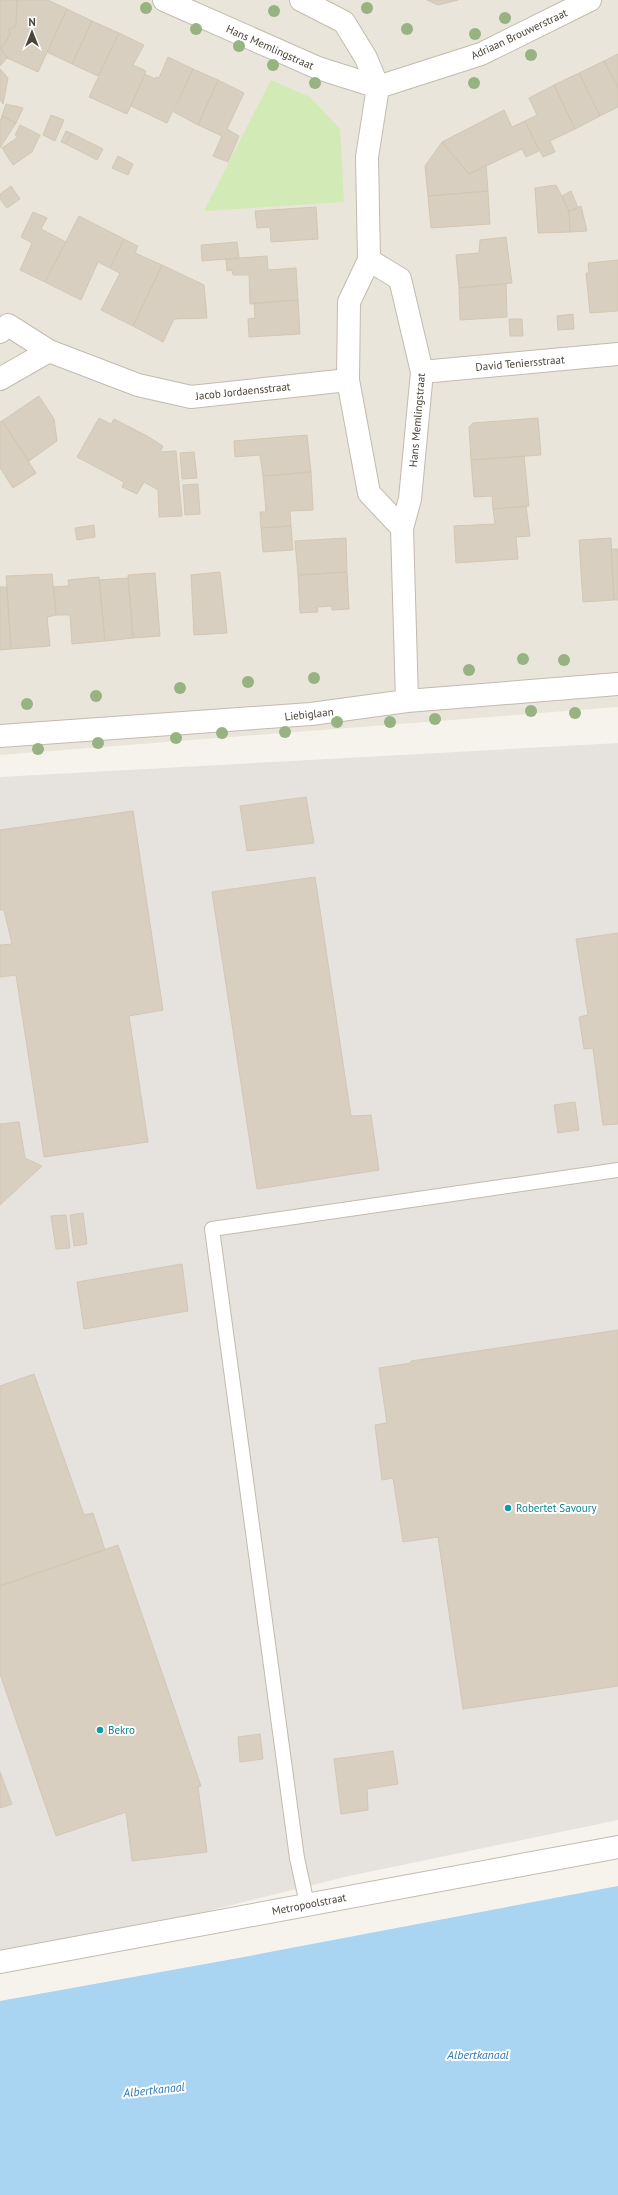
<svg xmlns="http://www.w3.org/2000/svg" width="618" height="2195" viewBox="0 0 618 2195" font-family="'PT Sans',sans-serif">
<style>
.residential{fill:#eae5da}
.industrial{fill:#e6e2dd}
.green{fill:#d2eab5}
.water{fill:#a9d4f2}
.building{fill:#d8cfc1;stroke:#d3c7b4}
.lines{fill:none;stroke-linecap:round;stroke-linejoin:round}
.service-casing{stroke:#c2bbae;stroke-width:16}
.minor-casing{stroke:#c2bbae;stroke-width:24}
.tertiary-casing{stroke:#c2bbae;stroke-width:24}
.service{stroke:#fff;stroke-width:14}
.minor{stroke:#fff;stroke-width:22}
.tertiary{stroke:#fff;stroke-width:22}
.tree{fill:#97b381}
.culture-dot{fill:#0f9aa8;stroke:#fff;stroke-width:1.5}
.labels{text-anchor:middle;stroke-width:4;stroke-linejoin:round;paint-order:stroke}
.street-label{font-size:11px;fill:#4b4439;stroke:#fff}
.culture-label{font-size:11px;fill:#0d838f;stroke:#fff;text-anchor:start}
.water-label{font-size:12px;font-style:italic;fill:#2e7ab2;stroke:#fff}
</style>
<rect width="100%" height="100%" fill="#f6f3ec"/>
<path class="residential" d="M0,0h618v707l-618,48z"/>
<path class="industrial" d="M618,743v1077l-269,56 -251,62 -98,14v-1175z"/>
<path class="green" d="M271,80l39,17 30,32 4,73 -140,9z"/>
<path class="water" d="M618,1886v309h-618v-194l233,-42z"/>
<path class="building" d="M0,0h17l-1,26 -7,3 1,6 -9,14 6,9 -7,8z
M17,0h31l19,9 -29,63 -31,-14 -6,-9 9,-14 -1,-6 7,-3z
M427,0h31l-20,5z
M67,9l25,12 -20,43 -25,-12z
M92,21l27,12 -21,43 -26,-12z
M119,33l25,12 -11,20 13,6 -19,43 -38,-17z
M618,54v34l-14,-27z
M168,57l25,12 -26,54 -36,-17 14,-32 10,5 1,-2 3,1z
M604,61l14,27v19l-18,9 -21,-43z
M0,69l8,9 -5,26 -3,-4z
M193,69l25,11 -20,45 -24,-13z
M579,73l21,43 -25,13 -21,-44z
M218,80l26,13 -17,36 12,7 -11,26 -15,-6 9,-20 -24,-11z
M554,85l21,44 -25,12 5,11 -12,5 -18,-36 12,-6 -8,-17z
M6,104l17,4 -7,15 -14,-7z
M504,110l8,17 13,-6 14,30 -13,6 -4,-8 -53,25 -27,-32z
M51,115l13,5 -9,21 -12,-6z
M2,116l14,7 -16,25v-26z
M20,125l20,10 -8,17 -19,13 -11,-17 16,-11 -3,-2z
M66,131l5,2 -5,11 -5,-2z
M71,133l32,16 -6,11 -31,-16z
M442,142l27,32 17,-9 2,26 -60,5 -3,-30z
M118,156l15,8 -5,11 -16,-7z
M556,185l13,26 1,21 -32,1 -3,-45z
M11,186l9,13 -13,9 -7,-9v-5z
M488,191l2,33 -59,4 -3,-32z
M571,191l7,17 -9,3 -7,-15z
M581,206l6,25 -17,1 -1,-21z
M316,207l2,32 -47,3 -1,-15 -13,1 -2,-17z
M33,212l14,6 -6,11 25,13 -21,40 -25,-12 12,-27 -11,-6z
M79,216l45,23 -14,29 -12,-6 -17,38 -36,-18z
M506,237l6,46 -53,5 -3,-33 23,-2 1,-13z
M124,239l14,7 -3,7 27,12 -29,61 -32,-16 19,-37 -10,-5z
M237,242l2,16 -37,3 -1,-16z
M267,256l1,14 28,-2 2,32 -48,4 -1,-29h-16l-1,-5 -5,1 -1,-12z
M618,260v51l-28,2 -4,-40h3l-1,-10z
M162,265l42,20 3,33 -33,1 -11,23 -30,-16z
M506,284l1,33 -47,3 -1,-32z
M298,300l2,34 -51,3 -1,-18 7,-1 -1,-15z
M573,314l1,15 -16,1 -1,-14z
M509,319h13l1,17h-13z
M39,396l15,23 3,22 -28,20 -27,-40z
M99,418l12,6 3,-5 33,17 16,10 -3,6 16,-1 6,65 -23,1 -1,-27 -14,-8 -7,12 -15,-7 2,-5 -47,-25z
M538,418l3,37 -70,5 -2,-33 4,-4z
M2,421l34,52 -23,15 -13,-20v-46z
M307,435l4,37 -48,4 -3,-21 -25,2 -1,-16z
M194,452l3,26 -15,1 -2,-26z
M524,456l5,50 -36,3 -1,-13 -18,1 -3,-37z
M311,472l2,38 -23,1 1,15 -30,2 -1,-16h6l-3,-36z
M198,484l2,30 -15,1 -2,-30z
M526,506l4,30 -14,1 2,22 -62,4 -2,-37 41,-2 -2,-15z
M94,525l1,12 -18,3 -2,-12z
M291,526l2,24 -30,2 -2,-24z
M346,538l1,34 -49,3 -3,-34z
M611,538l3,62 -31,2 -4,-62z
M611,549h7v51h-4z
M220,572l7,61 -33,2 -3,-60z
M347,572l2,37 -17,1v-4l-15,1 1,5 -18,1 -2,-38z
M155,573l5,63 -27,2 -5,-63z
M52,574l4,41 -9,2 3,29 -39,3 -5,-73z
M99,577l6,64 -33,3 -2,-29h-14l-2,-28 15,-1 -1,-6z
M128,578l5,60 -28,3 -6,-61z
M0,587h7l4,62 -11,1z
M306,797l8,46 -67,8 -7,-45z
M133,811l30,199 -34,6 19,126 -104,15 -28,-182 -16,2v-32l12,-1 -8,-34h-4v-80z
M315,877l36,239 20,-1 8,55 -122,19 -45,-297z
M618,933v191l-15,1 -10,-77 -9,1 -5,-32 9,-2 -12,-76z
M575,1102l4,28 -21,3 -4,-28z
M19,1122l6,36 17,8 -42,39v-81z
M83,1213l4,31 -13,2 -4,-31z
M66,1215l4,33 -14,1 -5,-33z
M182,1264l6,47 -104,18 -7,-47z
M618,1330v356l-155,23 -25,-172 -35,5 -10,-64 -11,2 -7,-55 12,-2 -8,-55 32,-5v-2z
M34,1374l50,141 9,-2 12,37 -105,36v-200z
M118,1545l83,241 -3,1 9,65 -75,9 -6,-49 -70,24 -56,-162v-88z
M260,1734l3,25 -23,3 -2,-25z
M393,1751l5,33 -31,5 1,21 -27,4 -7,-55z
M0,1772l12,32 -12,4z"/>
<g class="lines">
<g class="service-casing">
<path id="service" d="M307,1904l-10,-46 -85,-629 406,-59"/>
</g>
<g class="minor-casing">
<path id="minor" d="M164,0l154,68 60,19
M301,0l43,22 22,36 12,29 -11,70 2,103 -20,42 -1,78 21,113 33,35
M378,87l103,-33 109,-54
M369,260l31,19 22,93 -12,127 -8,29 5,173
M0,332l8,-7 41,26 89,34 53,12 157,-17
M422,372l196,-18
M0,379l49,-28
M0,736l311,-22 96,-13 211,-17"/>
</g>
<g class="tertiary-casing">
<path id="tertiary" d="M0,1962l618,-115"/>
</g>
<use href="#service" class="service"/>
<use href="#minor" class="minor"/>
<use href="#tertiary" class="tertiary"/>
</g>
<g class="tree">
<circle cx="146" cy="8" r="6"/>
<circle cx="367" cy="8" r="6"/>
<circle cx="274" cy="11" r="6"/>
<circle cx="505" cy="18" r="6"/>
<circle cx="196" cy="29" r="6"/>
<circle cx="407" cy="29" r="6"/>
<circle cx="475" cy="34" r="6"/>
<circle cx="239" cy="46" r="6"/>
<circle cx="531" cy="55" r="6"/>
<circle cx="273" cy="65" r="6"/>
<circle cx="315" cy="83" r="6"/>
<circle cx="474" cy="83" r="6"/>
<circle cx="523" cy="659" r="6"/>
<circle cx="564" cy="660" r="6"/>
<circle cx="469" cy="670" r="6"/>
<circle cx="314" cy="678" r="6"/>
<circle cx="248" cy="682" r="6"/>
<circle cx="180" cy="688" r="6"/>
<circle cx="96" cy="696" r="6"/>
<circle cx="27" cy="704" r="6"/>
<circle cx="531" cy="711" r="6"/>
<circle cx="575" cy="713" r="6"/>
<circle cx="435" cy="719" r="6"/>
<circle cx="337" cy="722" r="6"/>
<circle cx="390" cy="722" r="6"/>
<circle cx="285" cy="732" r="6"/>
<circle cx="222" cy="733" r="6"/>
<circle cx="176" cy="738" r="6"/>
<circle cx="98" cy="743" r="6"/>
<circle cx="38" cy="749" r="6"/>
</g>
<g class="culture-dot">
<circle cx="508" cy="1508" r="4"/>
<circle cx="100" cy="1730" r="4"/>
</g>
<g class="labels">
<g class="street-label">
<text transform="translate(519 34) rotate(-25)" y="4">Adriaan Brouwerstraat</text>
<text transform="translate(270 47) rotate(24)" y="4">Hans Memlingstraat</text>
<text transform="translate(520 363) rotate(-5)" y="4">David Teniersstraat</text>
<text transform="translate(243 391) rotate(-6)" y="4">Jacob Jordaensstraat</text>
<text transform="translate(417 420) rotate(-85)" y="4">Hans Memlingstraat</text>
<text transform="translate(309 714) rotate(-6)" y="4">Liebiglaan</text>
<text transform="translate(309 1904) rotate(-11)" y="4">Metropoolstraat</text>
</g>
<g class="culture-label">
<text x="516" y="1512">Robertet Savoury</text>
<text x="108" y="1734">Bekro</text>
</g>
<g class="water-label">
<text x="478" y="2059">Albertkanaal</text>
<text transform="translate(154 2090) rotate(-6)" y="4">Albertkanaal</text>
</g>
</g>
<g transform="translate(32 32)" stroke="#ffffff" stroke-width="3" paint-order="stroke">
<path d="M0-3L7 15L0 10L-7 15Z" fill="#4b4439"/>
<text y="-6" font-size="11" font-weight="bold" text-anchor="middle" fill="#4b4439">N</text>
</g>
</svg>
